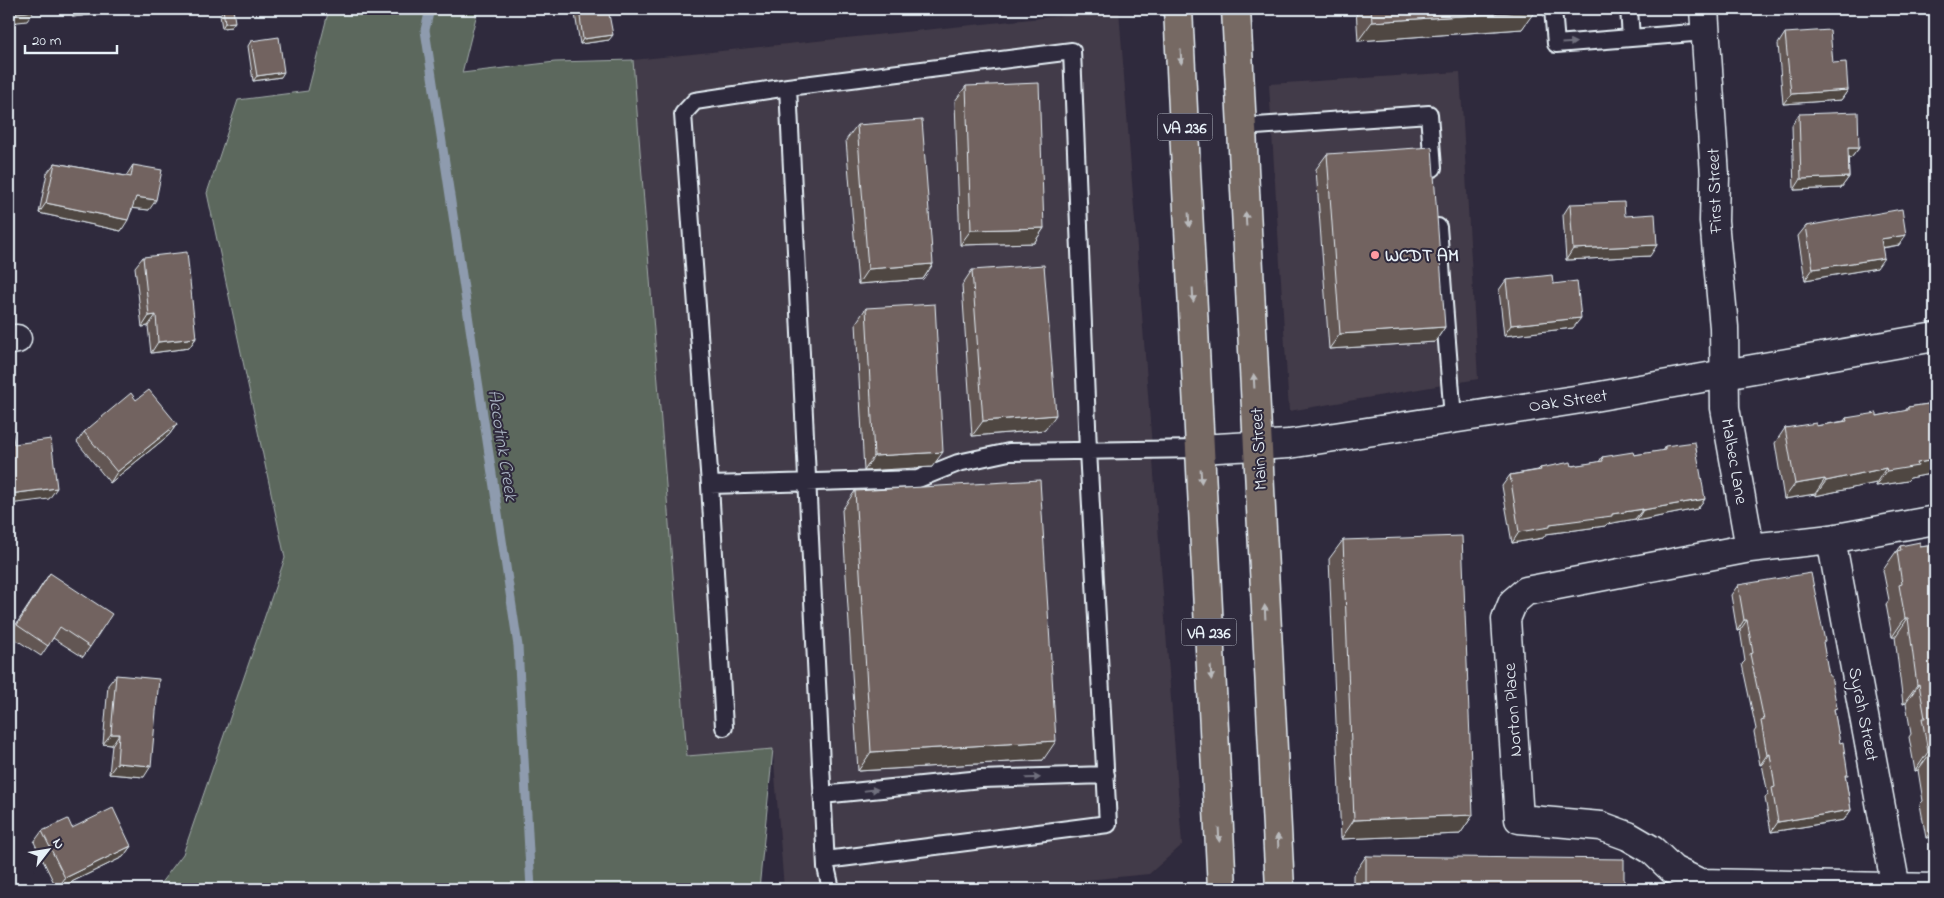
<svg xmlns="http://www.w3.org/2000/svg" width="1944" height="898" viewBox="0 0 1944 898" font-family="'Indie Flower',sans-serif">
<style>
.built{fill:#433b48}
.green{fill:#5c685d;stroke:#a2acaa}
.lines{fill:none;stroke-linecap:round;stroke-linejoin:round}
.stream{stroke:#8e9bae;stroke-width:9}
.service-casing{stroke:#e8f1f8;stroke-width:20}
.minor-casing{stroke:#e8f1f8;stroke-width:31}
.tertiary-casing{stroke:#e8f1f8;stroke-width:31}
.primary-casing{stroke:#e8f1f8;stroke-width:31}
.service{stroke:#2f2a3d;stroke-width:16}
.minor{stroke:#2f2a3d;stroke-width:28}
.tertiary{stroke:#2f2a3d;stroke-width:28}
.primary{stroke:#766964;stroke-width:28}
.wall{fill:#625653;stroke:#e8f1f8}
.shaded-wall{fill:#504643;stroke:#e8f1f8}
.building{fill:#726460;stroke:#e8f1f8}
.oneway{fill:#70707e}
.oneway2{fill:#babbbd}
.poi-dot{fill:#ff9aa2;stroke:#2f2a3d;stroke-width:2}
.labels{text-anchor:middle;stroke-width:4;stroke-linejoin:round;paint-order:stroke}
.shield{fill:#2f2a3d;stroke:#b0b5c0;stroke-width:1}
.shield-label{font-size:16px;font-weight:bold;fill:#e8f1f8}
.street-label{font-size:18px;fill:#e8f1f8;stroke:#2f2a3d}
.poi-label{font-size:18px;font-weight:bold;fill:#e8f1f8;stroke:#2f2a3d;text-anchor:start}
.water-label{font-size:19px;font-style:italic;fill:#acb7c6;stroke:#2f2a3d}
</style>
<rect width="100%" height="100%" fill="#2f2a3d"/>
<filter id="ink" filterUnits="userSpaceOnUse"><feTurbulence type="fractalNoise" baseFrequency=".02" numOctaves="2"/><feDisplacementMap in="SourceGraphic" scale="10" xChannelSelector="R" yChannelSelector="G"/><feConvolveMatrix kernelMatrix="1 2 1 2 8 2 1 2 1" color-interpolation-filters="sRGB"/></filter>
<g filter="url(#ink)">
<path class="built" d="M1119,10l63,835 -33,29 -157,15h-208l-11,-140 -86,8 -54,-697z
M1460,72l18,307 -189,32 -20,-327z"/>
<path class="green" d="M329,9h149l-16,64 93,-11 78,-2 54,696 86,-7 -14,140h-610l11,-5 23,-30 102,-296 -78,-365 31,-93 70,-9z"/>
<g class="lines">
<path class="stream" d="M430,9l-5,21 93,616 13,243"/>
<g class="service-casing">
<path id="service" d="M1553,9l3,35 75,-6 -2,-29
M1631,38l74,-6
M1241,127l188,-13 4,54
M1438,227l15,191
M710,485l208,-6 40,-16 51,-11 190,-3
M724,727l-14,-242 -27,-371 12,-13 93,-14
M822,795l159,-16 125,-4
M826,860l282,-36 -20,-374 -16,-399 -284,36 38,780 5,22"/>
</g>
<g class="minor-casing">
<path id="minor" d="M1704,9l11,167 -1,45 10,106 1,81 25,140
M9,340l8,-1
M1935,520l-104,19 -81,9 -224,43 -13,11 -7,17 13,200 82,7 27,10 24,14 21,20 27,13 235,5
M1831,539l65,349"/>
</g>
<g class="tertiary-casing">
<path id="tertiary" d="M1199,449l90,-5 305,-47 341,-60"/>
</g>
<g class="primary-casing">
<path id="primary" d="M1178,9l44,880
M1236,9l44,880"/>
</g>
<use href="#service" class="service"/>
<use href="#minor" class="minor"/>
<use href="#tertiary" class="tertiary"/>
<use href="#primary" class="primary"/>
</g>
<path class="wall" d="M72,9h50l-2,2 -47,6z
M223,9l8,18 -9,1 -2,-13z
M579,9l30,31 -29,4 -5,-30z
M1356,9h179l-13,20 -164,12z
M1780,9h51l-3,4 -48,2z
M1785,33l48,30 15,27 -7,10 -58,4 -5,-60z
M251,41l30,36 -28,4 -5,-35z
M966,86l78,142 -10,15 -74,2 -5,-144z
M1799,114l60,34 -8,10h-3l1,19 -8,11 -47,2 -2,-65z
M857,125l76,139 -10,15 -65,5 -12,-144z
M1327,154l118,173 -10,15 -106,7 -13,-180z
M55,163l71,13 7,-11 16,45 -16,-2 -12,23 -82,-18 8,-40z
M1570,204l80,52 -84,4 -3,-45z
M1806,226l93,19 -16,3 -6,20 -72,12 -7,-44z
M143,257l53,81 -7,10 -38,5 -3,-27 -6,1 -7,-60z
M972,270l73,160 -73,6 -10,-151z
M1506,280l47,4 20,44 -69,8 -5,-46z
M866,308l66,159 -68,4 -8,-148z
M136,400l41,24 -8,11 -59,48 -33,-41 7,-10z
M1935,403v70l-25,5 -3,3 -31,5v-3l-61,13v-2l-31,5 -9,-56 10,-15 31,-2 28,-5 2,-3 31,-2 28,-5 3,-4z
M1665,446l40,53 -8,10 -61,12 -1,-2 -28,5 -2,2 -59,8 -3,4 -31,5 -10,-57 8,-11 28,-5 2,-2 32,-2 27,-4 3,-5 32,-2 28,-4z
M855,491l188,269 -185,11 -16,-261z
M1343,540l130,275 -13,19 -119,5 -12,-280z
M1935,545v296l-4,1 -1,-5 -4,1 -6,-34 3,-3 -5,-31 -3,1 -6,-34 2,-3 -5,-31 -3,1 -8,-67h-3l-6,-33 3,-4 -6,-30 17,-24 20,1z
M50,573l40,74 -7,10 -30,-19 -12,18 -32,-21z
M1738,585l85,59 28,166 -7,10 -73,12 -6,-34 3,-4 -6,-30 -2,1 -6,-33 2,-3 -14,-65 3,-3 -5,-31 -3,1 -6,-36z
M116,675l28,102 -35,-3 3,-29 -9,-1 5,-59z
M42,831l89,15 -8,11 -66,32 -23,-47z
M1366,856l258,33h-271v-14z"/>
<path class="shaded-wall" d="M79,9h43l-2,2 -47,6z
M153,9h12l-13,2z
M1784,9h47l-3,4 -48,2z
M34,11l-7,10 -18,2v-9z
M1535,11l-13,18 -164,12 14,-19z
M235,22l-4,5 -9,1 3,-5z
M613,35l-4,5 -29,4 3,-5z
M284,72l-3,5 -28,4 4,-5z
M1848,90l-7,10 -58,4 8,-10z
M1848,148h11l-8,10 -10,1z
M1849,177l-8,11 -47,2 7,-11z
M136,197l20,3 -7,10 -20,-2z
M46,203l82,17 -7,11 -82,-18z
M1044,228l-10,15 -74,2 11,-15z
M1906,235l-7,10 -25,4 7,-10z
M1657,245l-7,11 -84,4 7,-11z
M1884,258l-7,10 -72,12 8,-11z
M933,264l-10,15 -65,5 10,-15z
M156,315l-8,11 -6,1 7,-11z
M1581,318l-8,10 -69,8 7,-11z
M1445,327l-10,15 -106,7 11,-15z
M196,338l-7,10 -38,5 7,-11z
M1056,415l-11,15 -73,6 11,-15z
M177,424l-8,11 -59,48 7,-11z
M943,452l-11,15 -68,4 10,-15z
M1935,460v13l-25,5 -3,3 -31,5 11,-15 30,-8z
M1886,468l-10,15 -61,13 11,-15z
M1825,479l-10,15 -31,5 11,-15z
M57,488l-8,11 -40,5v-10z
M1705,499l-8,10 -61,12 7,-11z
M1643,509l-8,10 -28,5 -2,2 -59,8 -3,4 -31,5 7,-11 31,-8z
M1905,618h3l-13,19h-3z
M1744,620h3l-7,10 -3,1z
M1919,684l-13,19 -3,1 14,-19z
M111,734h8l-7,11 -9,-1z
M1056,741l-13,19 -185,11 13,-19z
M1928,752h3l-13,18 -3,1z
M1770,754l-8,10 -2,1 7,-10z
M117,763l34,3 -7,11 -35,-3z
M1851,810l-7,10 -73,12 7,-10z
M1473,815l-13,19 -119,5 13,-19z
M1935,824v6l-5,7 -4,1z
M1935,835v6l-4,1z
M131,846l-8,11 -66,32 8,-11z"/>
<path class="building" d="M9,9h25v2l-25,3z
M223,9h10l2,13 -10,1z
M579,9h29l5,26 -30,4z
M1371,9h164v2l-163,11z
M1830,30l3,33 13,-1 2,28 -57,4 -6,-61z
M279,37l5,35 -27,4 -6,-35z
M1039,83l5,145 -73,2 -5,-144z
M1858,112l1,36h-11l1,29 -48,2 -2,-65z
M922,120l11,144 -65,5 -11,-144z
M1432,147l13,180 -105,7 -13,-180z
M55,163l76,14 2,-12 29,5 -6,30 -20,-3 -8,23 -82,-17z
M1624,202l1,14 30,-2 2,31 -84,4 -3,-45z
M1902,209l4,26 -25,4 3,19 -71,11 -7,-43z
M187,252l9,86 -38,4 -2,-27 -7,1 -6,-59z
M1044,265l12,150 -73,6 -11,-151z
M1552,275l1,9 24,-3 4,37 -70,7 -5,-45z
M935,304l8,148 -69,4 -8,-148z
M149,390l28,34 -60,48 -33,-40 47,-39 5,7z
M1935,403v57l-18,3 1,3 -31,5 -1,-3 -60,13 -1,-2 -30,5 -10,-56 31,-5v3l31,-5 -1,-3 31,-5v3l31,-6v-3z
M12,431l2,13 37,-5 6,49 -48,6v-62z
M1695,442l10,57 -62,11v-1l-31,5v2l-62,8v3l-31,5 -9,-57 31,-5 -1,-2 31,-6 1,4 31,-5 -1,-4 31,-5 1,3 31,-5v-4z
M1040,480l16,261 -185,11 -16,-261z
M1462,536l11,279 -119,5 -11,-280z
M1920,542v5l15,-2v233l-4,-26h-3l-6,-34h3l-6,-34 -2,1 -9,-67h-3l-6,-33 3,-1 -5,-33 4,-1 -1,-4z
M50,573l62,41 -22,33 -30,-20 -12,19 -31,-21z
M1811,573l14,68 -2,1 6,34h2l6,32 -3,1 6,34 3,-1 5,33h-3l6,35 -73,12 -6,-34 3,-1 -5,-33 -3,1 -6,-34 3,-1 -14,-66 3,-1 -6,-33h-3l-6,-35z
M116,675l43,4 -8,87 -34,-3 2,-29h-8z
M1934,785h1v10z
M113,808l18,38 -66,32 -23,-47 26,-12 4,9z
M1366,856l258,3v30h-258z
M9,875l6,12 -4,2h-2z"/>
<defs><path id="oneway-solid" d="M-6-.8H1V-3.2L6.5 0L1 3.2V.8H-6Z" transform="scale(1.25)"/></defs>
<g class="oneway">
<use href="#oneway-solid" transform="translate(1569 43) rotate(-4)"/>
<use href="#oneway-solid" transform="translate(1033 778) rotate(-2)"/>
<use href="#oneway-solid" transform="translate(871 790) rotate(-6)"/>
</g>
<g class="oneway2">
<use href="#oneway-solid" transform="translate(1181 57) rotate(87)"/>
<use href="#oneway-solid" transform="translate(1246 219) rotate(-93)"/>
<use href="#oneway-solid" transform="translate(1189 220) rotate(87)"/>
<use href="#oneway-solid" transform="translate(1193 295) rotate(87)"/>
<use href="#oneway-solid" transform="translate(1254 381) rotate(-93)"/>
<use href="#oneway-solid" transform="translate(1201 476) rotate(87)"/>
<use href="#oneway-solid" transform="translate(1265 612) rotate(-93)"/>
<use href="#oneway-solid" transform="translate(1211 673) rotate(87)"/>
<use href="#oneway-solid" transform="translate(1219 835) rotate(87)"/>
<use href="#oneway-solid" transform="translate(1278 841) rotate(-93)"/>
</g>
</g>
<circle class="poi-dot" cx="1375" cy="255" r="5"/>
<g class="labels">
<g class="shield">
<rect x="1157.5" y="113.5" width="55" height="27" rx="4"/>
<rect x="1181.5" y="618.5" width="55" height="27" rx="4"/>
</g>
<g class="shield-label">
<text x="1185" y="133">VA 236</text>
<text x="1209" y="638">VA 236</text>
</g>
<g class="street-label">
<text transform="translate(1714 191) rotate(-92)" y="6">First Street</text>
<text transform="translate(1568 400) rotate(-8)" y="6">Oak Street</text>
<text transform="translate(1258 449) rotate(-93)" y="6">Main Street</text>
<text transform="translate(1735 461) rotate(80)" y="6">Malbec Lane</text>
<text transform="translate(1512 710) rotate(-94)" y="6">Norton Place</text>
<text transform="translate(1864 714) rotate(79)" y="6">Syrah Street</text>
</g>
<g class="poi-label">
<text x="1385" y="261">WCDT AM</text>
</g>
<g class="water-label">
<text transform="translate(504 445) rotate(81)" y="7">Accotink Creek</text>
</g>
</g>
<rect width="1944" height="898" fill="none" stroke="#2f2a3d" stroke-width="30"/>
<rect x="15" y="15" width="1914" height="868" fill="none" stroke="#e8f1f8" stroke-width="2" filter="url(#ink)"/>
<g transform="translate(48 850) rotate(59)" stroke="#2f2a3d" stroke-width="4" paint-order="stroke">
<path d="M0-4L9 19L0 12L-9 19Z" fill="#e8f1f8"/>
<text y="-8" font-size="14" font-weight="bold" text-anchor="middle" fill="#e8f1f8">N</text>
</g>
<path d="M25 45v8h92v-8" fill="none" stroke="#e8f1f8" stroke-width="2.5"/>
<text x="32" y="45" font-size="15" fill="#e8f1f8" stroke="#2f2a3d" stroke-width="4" paint-order="stroke">20 m</text>
</svg>
